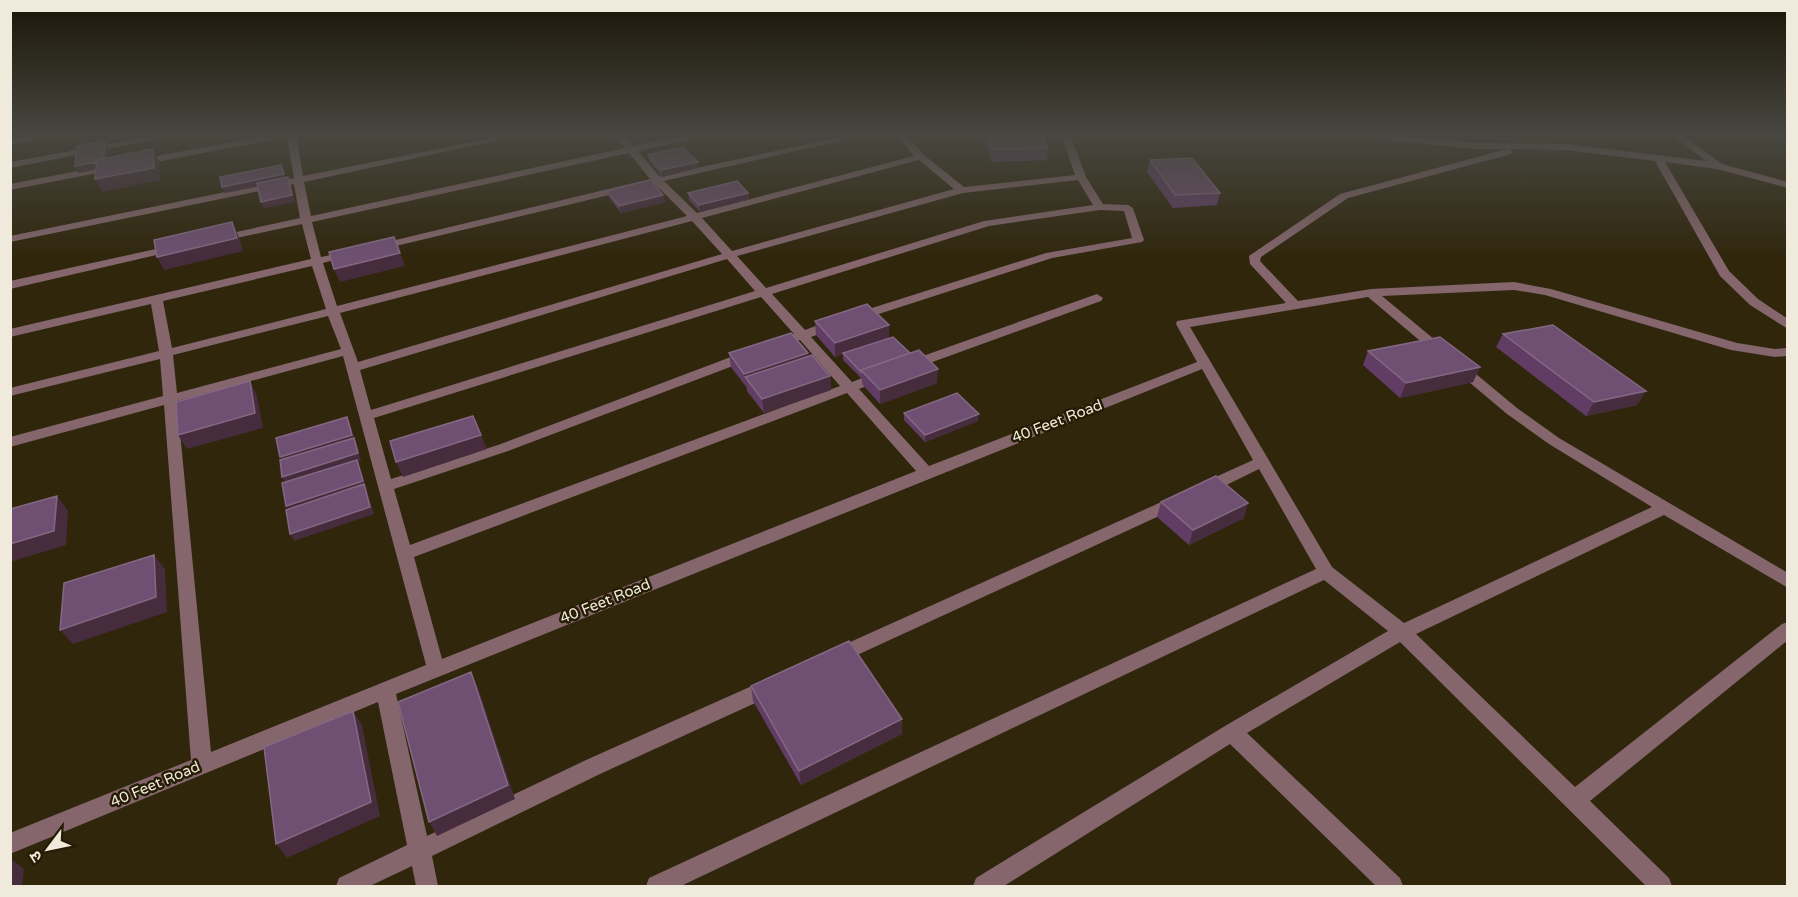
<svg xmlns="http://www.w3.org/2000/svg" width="1798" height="897" viewBox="0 0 1798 897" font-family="'Varela Round','Noto Sans Devanagari',sans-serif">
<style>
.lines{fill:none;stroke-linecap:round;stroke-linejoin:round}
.minor{fill:#84666c;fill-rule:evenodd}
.wall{fill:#613d66}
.shaded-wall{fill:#462c3d}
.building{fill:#705072;stroke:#846883;stroke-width:1.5}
.labels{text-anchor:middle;stroke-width:5;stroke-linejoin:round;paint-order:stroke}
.street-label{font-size:15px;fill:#efeadb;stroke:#251c03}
</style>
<rect width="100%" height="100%" fill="#2f260c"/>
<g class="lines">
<path class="minor" d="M40,134h19l-49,11v-6z
M164,134h19l-173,34v-6z
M276,134h20l7,42 208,-42h17l-224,48 7,34 314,-68 -11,-14h9l10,12 58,-12h16l-1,2 -68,15 21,25 195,-42h16l-206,47 33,32 217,-57 -18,-22h9l19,21 40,32 111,-12 -14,-41h9l16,43 17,27 25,1 5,3 11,32 -2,2 -90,16 -195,63 -6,-4 2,-3 193,-61 86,-15 -8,-27 -24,-1 -111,16 -217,68 33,36 24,-9h10l1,3 -1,3 -28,10 41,45 23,-9h10l2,3 -2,3 -26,10 70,77 268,-104 -21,-38 1,-3 109,-18 -36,-39 -1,-8 91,-62 167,-45h-31l-118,-12 -4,-3h29l93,9 91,1 139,17 -36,-27h11l41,30 66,18v6l-71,-19 -52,-7 64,109 29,28 30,20v10l-38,-24 -30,-29 -65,-115 -88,-11 -58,-1 4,3 -2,2 -163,44 -87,59 -1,4 38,40 73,-12 143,-7 37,7 186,54 38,6 13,-1v8l-13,1 -44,-7 -186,-55 -31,-5 -132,6 135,112 42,30 229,135v15l-124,-73 -248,119 159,153 207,-163 6,-2v18l-198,161 79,77 3,8h-26l-246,-244 -153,91 153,145 3,8h-27l-146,-142 -226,142h-31l3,-8 249,-152 163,-95 -64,-51 -643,306h-35l3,-8 667,-309 -57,-100 -49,24h-12l-2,-4 2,-4 55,-25 -51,-91 -806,325 31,142 159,-76 177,-79 7,-2 7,2 3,6 -3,6 -177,81 -168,82 6,30h-22l-4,-20 -42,20h-34l3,-8 68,-33 -29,-143 -368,152v-21l181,-73 -27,-355 -154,42v-10l153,-41 -3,-37 -150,37v-8l149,-37 -8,-47 -141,33v-8l301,-70 -9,-35 -84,18 -6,-3 6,-3 82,-18 -6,-34 -284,58v-6l284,-58 -7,-41 -147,28 -5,-3 5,-3zM629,153l21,26 -271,65 -6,3 6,3 276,-66 32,32 -350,90 -14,-43 32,-9 -6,-3 -28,6 -9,-35zM919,160l35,29 -222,62 -30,-33zM1078,180l15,25 -109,16 -218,67 -29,-32 226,-63zM692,221l30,33 -364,108 -18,-49zM727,259l28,32 -384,119 -11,-40zM312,266l14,43 -154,39 -9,-47zM761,297l33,37 -22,7 -2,3 2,3 5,1 23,-8 40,46 -430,159 -16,-56 114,-38 246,-93 2,-3 -2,-3h-10l-246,93 -107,34 -17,-61zM1368,297l139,117 42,30 103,63 -248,116 -72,-56 -142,-240zM328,316l13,33 -164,44 -4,-38zM343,356l83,309 -215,87 -34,-351zM847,393l69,78 -474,188 -28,-102z
M114,164l4,1v4l-108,21v-6z
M174,245l6,3 -2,2 -168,39v-8z
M1097,294l6,4 -2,3 -185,67 -5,1 -7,-4 2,-3z
M1177,495l6,2 2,4 -2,4 -341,157 -7,3 -7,-3 -2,-5 2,-5z"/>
</g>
<path class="wall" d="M982,134h59l7,14 -1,12 -55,2z
M648,155l50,7v6l-36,9 -13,-16z
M1150,160l70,33 -3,12 -44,3 -26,-36z
M607,191l56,4 2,7 -44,11 -12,-16z
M688,193h60l1,6 -49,13 -11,-12z
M815,321l74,17 48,45 -57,21 -18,-20v-5l-19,-19v-6l-8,3 -19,-22z
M1503,334l143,57 -9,14 -51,11 -90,-69z
M1368,351l112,16 -7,15 -73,16 -37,-33z
M729,353h79v3l22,20 1,14 -67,23 -17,-22v-3l-16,-21z
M904,413l74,8 -53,21 -21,-22z
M1161,502l83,16 -55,27 -32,-28z
M751,686l151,33v15l-101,51 -48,-84z"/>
<path class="shaded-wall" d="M115,134h24v2l-30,5 -3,-6z
M556,134h25l-24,5z
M105,141l3,6v20l-30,6 -3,-7z
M153,149l6,12 1,19 -58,12 -7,-13z
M698,162v6l-36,9 -1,-7z
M281,165l5,16 -61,12 -3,-6z
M288,177l2,6 5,19 -31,6 -3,-6z
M748,193l1,6 -49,13 -1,-7z
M663,195l2,7 -44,11 -2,-7z
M232,222l6,13 5,16 -79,19 -7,-13z
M400,253l5,13 -65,16 -6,-13z
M889,325v14l-54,18v-14z
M808,353l1,14 -64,10 1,11 -2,-14z
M1480,367l-7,15 -73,16 6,-15z
M938,369l-1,14 -57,21v-14z
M830,376l1,14 -67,23 -2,-14z
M250,381l7,15 6,32 -76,21 -9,-14z
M1646,391l-9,14 -51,11 8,-14z
M979,414l-1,7 -53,21v-7z
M347,417l3,7 7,21 4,16 -3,1 2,5 14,47 -80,27 -4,-7v-20l-4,-8 1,-22 -5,-7 2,-12 -4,-8z
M481,435l6,14 -84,28 -7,-15z
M57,496l11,15 -2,34 -56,17v-18z
M1248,503l-4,15 -55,27 4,-15z
M154,555l11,14 2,43 -94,32 -13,-14z
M471,672l7,15 37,112 -78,37 -8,-14z
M353,711l9,14 18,91 -93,42 -11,-14z
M902,719v15l-101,51 -2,-14z
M10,858l14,11 -2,17h-12z"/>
<path class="building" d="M987,134h54l7,14 -55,2z
M105,141l-1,18 -7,1v2l-22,4 2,-20z
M683,147l15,15 -37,8 -13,-15z
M153,149l1,19 -59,11 2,-19z
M1192,158l28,35 -45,2 -25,-35z
M281,165l3,9 -62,13 -2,-10z
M288,177l4,18 -31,7 -4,-19z
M651,180l12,15 -44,11 -12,-15z
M737,181l11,12 -49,12 -11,-12z
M232,222l5,16 -80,19 -3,-17z
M394,237l6,16 -66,16 -5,-17z
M867,304l22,21 -54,18 -20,-22z
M1553,325l93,66 -52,11 -91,-68z
M791,333l17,20 -64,21 -15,-21z
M893,337l17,16 -49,17v2l-18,-19z
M1440,337l40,30 -74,16 -38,-32z
M919,350l19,19 -58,21 -19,-20z
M812,355l18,21 -68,23 -17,-22z
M250,381l5,32 -77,22 -2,-33z
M957,393l22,21 -54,21 -21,-22z
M473,416l8,19 -85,27 -6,-21z
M347,417l5,18 -72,22 -4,-19z
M354,438l4,15 -76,24 -2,-17z
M357,460l6,21 -77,25 -4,-23z
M1216,476l32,27 -55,27 -32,-28z
M364,484l6,23 -80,27 -4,-24z
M57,496l-3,35 -44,13v-35z
M154,555l2,42 -96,33 4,-47z
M849,641l53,78 -103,52 -48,-85z
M471,672l37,113 -79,37 -31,-120z
M353,711l18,91 -95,42 -12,-97z"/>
<linearGradient id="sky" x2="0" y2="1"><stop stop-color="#1a1507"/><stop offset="0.52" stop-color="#474740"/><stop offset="1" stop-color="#474740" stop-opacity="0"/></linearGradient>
<rect width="1798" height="259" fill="url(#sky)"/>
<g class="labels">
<g class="street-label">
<text transform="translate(1057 421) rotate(-21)" y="5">40 Feet Road</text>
<text transform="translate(605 601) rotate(-22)" y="5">40 Feet Road</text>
<text transform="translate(155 784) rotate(-23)" y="5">40 Feet Road</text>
</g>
</g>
<rect width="1798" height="897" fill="none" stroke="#efeadb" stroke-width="24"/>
<g transform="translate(48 849) rotate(238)" stroke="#251c03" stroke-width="4.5" paint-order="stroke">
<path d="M0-4.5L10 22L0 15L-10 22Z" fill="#efeadb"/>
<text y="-9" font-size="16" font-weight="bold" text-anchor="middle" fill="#efeadb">उ</text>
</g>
</svg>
